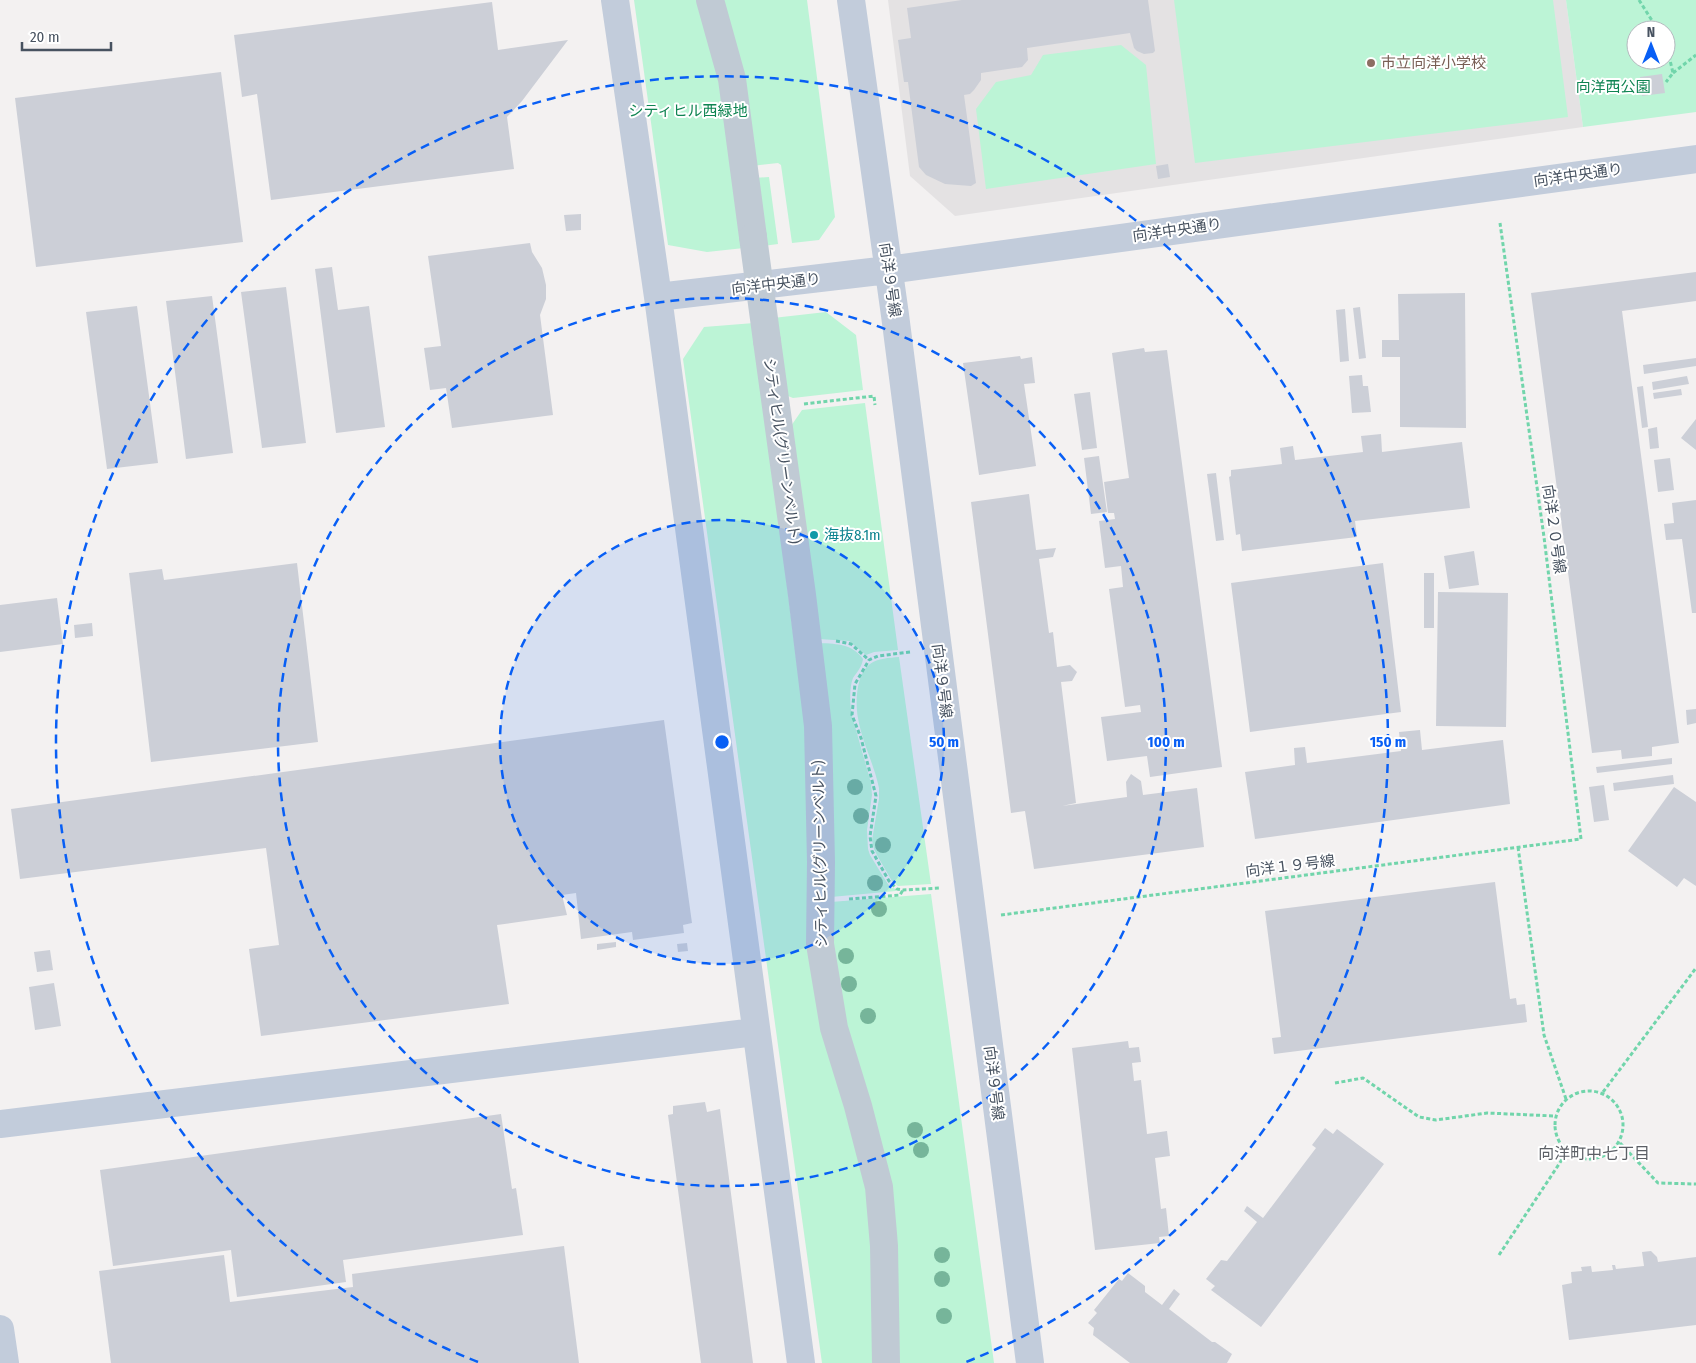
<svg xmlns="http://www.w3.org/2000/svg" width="1696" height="1363" viewBox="0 0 1696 1363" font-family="'Fira Sans Condensed','Noto Sans JP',sans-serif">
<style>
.education{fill:#e4e2e3}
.green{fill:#bcf4d6;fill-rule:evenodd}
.building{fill:#cccfd7}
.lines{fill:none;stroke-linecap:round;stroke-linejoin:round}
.path{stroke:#71d5ab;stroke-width:3;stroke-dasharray:4 2.5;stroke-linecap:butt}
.street{stroke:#c0cad4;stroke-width:28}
.secondary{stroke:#c2ccdb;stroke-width:28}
.street-bridge{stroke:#c0cad4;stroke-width:28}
.tree{fill:#76b59a}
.ring{fill:none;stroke:#085ff5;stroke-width:2.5;stroke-dasharray:9 6}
.education-dot{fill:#8d6e63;stroke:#fff;stroke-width:2}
.culture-dot{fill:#0f9aa8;stroke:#fff;stroke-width:2}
.labels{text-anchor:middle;stroke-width:4;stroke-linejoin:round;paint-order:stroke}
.education-label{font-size:15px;fill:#785e54;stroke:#fff;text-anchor:start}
.park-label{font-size:15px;fill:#0f8452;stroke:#fff}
.street-label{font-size:15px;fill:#475260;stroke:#fff}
.culture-label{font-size:15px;fill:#0d838f;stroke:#fff;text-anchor:start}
.neighbourhood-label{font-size:16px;fill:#5c6066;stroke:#fff}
.centre{fill:#085ff5;stroke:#fff;stroke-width:2.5}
.ring-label{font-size:15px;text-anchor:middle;font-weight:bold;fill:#085ff5;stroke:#fff;stroke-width:4;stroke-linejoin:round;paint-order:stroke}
</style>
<rect width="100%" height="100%" fill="#f3f1f1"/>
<path class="education" d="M888,0h678l17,127 -628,89 -45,-40z"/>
<path class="green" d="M634,0h65l24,90 21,158 -37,4 -39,-7z
M717,0h90l28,217 -16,23 -27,3 -11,-78 -3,-2 -26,3z
M1174,0h379l15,117 -373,46z
M1566,0h130v112l-113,15zM1636,30h30v30h-30z
M1121,45l25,20 10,99 -170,25 -10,-80 20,-27 35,-7 12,-20z
M769,177l9,67 -15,2 -9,-68z
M826,312l30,23 7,55 -70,8 -5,-2 -15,-78z
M754,323l102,810 16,89 4,141h-54l-139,-1004 21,-32z
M865,403l33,247 -24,2 -8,3 -17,-14 -30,-2 -28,-213 11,-16z
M820,643c18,1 32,1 43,16 -1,8 -6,13 -10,19 -4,10 -3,27 -1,38l19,67 1,12 -5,35 1,19 2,6 14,23 6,9 6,2v2l-65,6z
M899,657l32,227 -33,2 -6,-5 -14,-24 -4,-8 -2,-9 7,-41v-11c-5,-24 -17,-46 -21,-70 -3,-15 -2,-44 12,-54 8,-6 19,-6 29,-7z
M931,894l63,469h-99l-46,-322 -16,-83 -2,-56z"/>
<path class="building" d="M962,0h186l7,51 -2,2 -9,1 -7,-3 -3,-3 -4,-15 -103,15 1,12 -6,7 -41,6v7l-7,10 -4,4 -6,1 12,88 -5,3 -26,-2 -19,-9 -7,-8 -11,-85h-4l-6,-42 13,-2 -4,-30z
M492,2l6,48 70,-10 -46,61 -15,16 7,52 -243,31 -14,-106 -15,3 -8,-62z
M221,72l22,170 -207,25 -21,-169z
M1662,74l3,19 -23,3 -2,-19z
M1168,164l2,13 -12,2 -2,-13z
M581,214v16l-15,1 -2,-16z
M530,243l2,9 10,16 4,17v14l-6,16 13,100 -101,13 -6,-40 -16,2 -6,-42 17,-2 -13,-90z
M332,267l6,43 31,-4 16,121 -49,6 -21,-164z
M1696,272v29l-74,10 57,432 -27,4v9l-30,3 -1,-9 -29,3 -61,-460z
M286,287l20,156 -44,5 -21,-156z
M1465,293l1,135 -66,-1v-70h-18v-17h17l-1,-46z
M212,296l21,157 -47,6 -20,-158z
M137,306l21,157 -51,6 -21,-157z
M1360,307l6,51 -7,1 -6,-51z
M1345,309l4,52 -9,1 -4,-52z
M1144,348l1,4 22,-2 55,417 -72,10 -3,-21 -40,5 -6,-44 40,-5 -1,-7 -15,2 -16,-118 14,-2 -2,-21 -16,2 -6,-47 16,-2 -1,-6h-6l-4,-31 25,-4 -17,-125z
M1020,356l1,3 11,-2 3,26 -11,1 12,82 -57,9 -16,-112z
M1696,358v8l-52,8 -1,-9z
M1362,375l1,11h5l3,26 -19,1 -3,-37z
M1687,376l2,8 -36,6 -1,-8z
M1643,386l5,41 -6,1 -5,-41z
M1681,389l1,6 -28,4 -1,-6z
M1090,392l7,56 -15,2 -8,-56z
M1696,419v31l-15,-12z
M1657,427l2,21 -9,1 -2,-20z
M1381,434l1,18 80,-10 8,66 -115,13 2,16 -115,14 -2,-17 -4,1 -7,-58 2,-1v-6l51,-6 -2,-16 13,-2 2,14 68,-8 -2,-16z
M1099,456l8,56 -16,2 -7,-56z
M1670,458l4,32 -16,2 -4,-32z
M1216,473l8,67 -8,1 -9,-67z
M1029,494l7,56 20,-2 -3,9 -14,2 10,74 4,-1 4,35 13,-2 7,7 -5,9 -11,1 15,121 -14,3 65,-9 -1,-15 5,-8 10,7 2,14 54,-7 7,59 -170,22 -9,-58 -14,2 -40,-311z
M1696,500v113h-4l-10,-74 -16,1 -2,-16 10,-1 -2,-20z
M1474,551l5,34 -30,4 -5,-33z
M297,563l21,179 -167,20 -22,-189 33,-4 2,11z
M1383,563l18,149 -151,20 -19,-149z
M1424,573h10v55h-10z
M1438,592l70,1 -2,134 -70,-1z
M57,598l6,46 -63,8v-47z
M92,623l1,13 -18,2 -1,-13z
M1696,709v14l-9,2 -1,-15z
M664,720l28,203 -9,2 1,8 -51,7 -1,-8 -51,7 -5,-46 -14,2 5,20 -70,10 12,79 -248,32 -12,-87 30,-4 -13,-97 -246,31 -9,-70z
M1420,730l2,20 81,-10 7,64 -255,35 -10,-67 50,-7 -1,-17 11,-1 2,16 94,-12 -2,-19z
M1672,758v6l-75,9 -1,-6z
M1673,775l1,9 -60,7 -1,-8z
M1604,785l5,35 -15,2 -5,-35z
M1674,787l22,15v84l-12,-8 -7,9 -49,-36z
M1495,882l15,117 6,-1 1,7 8,-1 2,18 -253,32 -2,-16 9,-1 -16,-126z
M616,942v5l-19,3v-6z
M687,943l1,8 -10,1 -1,-8z
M50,950l3,20 -16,2 -3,-20z
M54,983l7,43 -26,4 -6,-43z
M1128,1041l1,7 10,-1 2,15 -9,1 2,18 7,-1 6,54 20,-3 3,25 -15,2 6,51 5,-1 3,28 -10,1 1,6 -65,7 -23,-202z
M705,1102l2,10 13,-3 33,254h-52l-33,-248 5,-1v-8z
M501,1114l11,75 4,-1 7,47 -180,25 3,22 -109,15 -6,-47 -118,16 -13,-96z
M1325,1128l8,6 4,-5 47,35 -123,163 -50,-37 4,-4 -9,-7 15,-19 6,1 30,-39 -13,-11 3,-5 16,12 53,-70 -4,-3z
M564,1246l15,117h-468l-12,-92 125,-16 6,47 123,-15 -1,-13z
M1651,1251l6,6 1,5 38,-5v68l-127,15 -7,-55 10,-2 -1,-11 11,-1 -1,-4 10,-1 1,6 21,-2 -1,-5h3l1,4 28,-3 -2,-14z
M1128,1273l17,13v6l17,13 12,-16 6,5 -11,15 43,33h3l17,12 -5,9h-97l-37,-28 1,-7 -6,-5 9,-10 -3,-3 25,-31 3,2z"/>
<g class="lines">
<path class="path" d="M1639,0l19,30
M1666,43l7,30 -7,9
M1673,73l23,-18
M804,404l70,-8 1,9
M836,641l15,3 18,16
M910,652l-32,4 -9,4 -14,24 -3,31 9,23 15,58 -6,40 2,15 17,30 8,8 6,1 38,-2
M1518,847l26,188 22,64
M849,899l51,-4 3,-5
M1001,915l580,-76 -37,-302 -44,-314
M1335,1083l28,-5 56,39 17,3 51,-7 68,3
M1555 1125a34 34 0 1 1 68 0a34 34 0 1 1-68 0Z
M1603,1092l93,-124
M1620,1143l38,40 38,1
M1499,1255l68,-103"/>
<path class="street" d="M710,0l22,79 21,158
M767,341l35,254 16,131 3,136 -1,82 14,84 24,78 21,81 5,59 2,117"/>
<path class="secondary" d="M615,0l43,297 143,1066
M851,0l44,315 135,1048
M658,297l230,-27 808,-111
M0,1124l755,-92
M0,1329l5,34"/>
<path class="street-bridge" d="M753,237l14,104"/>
</g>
<g class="tree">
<circle cx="855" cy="787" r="8"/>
<circle cx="861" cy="816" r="8"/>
<circle cx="883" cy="845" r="8"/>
<circle cx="875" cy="883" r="8"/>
<circle cx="879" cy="909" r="8"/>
<circle cx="846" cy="956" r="8"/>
<circle cx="849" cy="984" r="8"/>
<circle cx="868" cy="1016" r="8"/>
<circle cx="915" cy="1130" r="8"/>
<circle cx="921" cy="1150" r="8"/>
<circle cx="942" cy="1255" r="8"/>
<circle cx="942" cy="1279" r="8"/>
<circle cx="944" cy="1316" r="8"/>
</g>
<circle cx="722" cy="742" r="222" fill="#085ff5" fill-opacity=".12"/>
<g class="ring">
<circle cx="722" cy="742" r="222"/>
<circle cx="722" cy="742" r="444"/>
<path d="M478 1362A666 666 0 1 1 966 1362"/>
</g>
<circle class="education-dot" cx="1371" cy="63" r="5"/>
<circle class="culture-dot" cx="814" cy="535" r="5"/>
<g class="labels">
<g class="education-label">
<text x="1381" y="68">市立向洋小学校</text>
</g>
<g class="park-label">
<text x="1613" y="92">向洋西公園</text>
<text x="688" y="116">シティヒル西緑地</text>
</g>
<g class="street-label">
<text transform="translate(1578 175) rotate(-8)" y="5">向洋中央通り</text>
<text transform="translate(1177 230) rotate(-8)" y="5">向洋中央通り</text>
<text transform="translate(890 280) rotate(82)" y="5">向洋９号線</text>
<text transform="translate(776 284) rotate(-7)" y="5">向洋中央通り</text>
<text transform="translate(782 451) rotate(82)" y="5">シティヒル(グリーンベルト)</text>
<text transform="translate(1554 529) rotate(82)" y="5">向洋２０号線</text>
<text transform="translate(942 681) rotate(83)" y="5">向洋９号線</text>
<text transform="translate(820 854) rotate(-91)" y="5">シティヒル(グリーンベルト)</text>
<text transform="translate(1290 866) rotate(-7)" y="5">向洋１９号線</text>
<text transform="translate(994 1083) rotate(83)" y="5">向洋９号線</text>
</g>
<g class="culture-label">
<text x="824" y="540">海抜8.1m</text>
</g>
<g class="neighbourhood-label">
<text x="1594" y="1159">向洋町中七丁目</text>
</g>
</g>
<circle cx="722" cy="742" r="8" class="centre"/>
<g class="ring-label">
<text x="944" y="747">50 m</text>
<text x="1166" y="747">100 m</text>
<text x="1388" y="747">150 m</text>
</g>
<g transform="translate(1651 45)"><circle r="24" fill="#ffffff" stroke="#b5babf"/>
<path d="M0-4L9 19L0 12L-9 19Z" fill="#085ff5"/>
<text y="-8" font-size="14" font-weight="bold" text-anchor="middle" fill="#475260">N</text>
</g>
<path d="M22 42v8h89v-8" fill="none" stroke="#475260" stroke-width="2.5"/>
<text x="30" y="42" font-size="15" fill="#475260" stroke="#ffffff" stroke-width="4" paint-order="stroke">20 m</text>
</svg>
